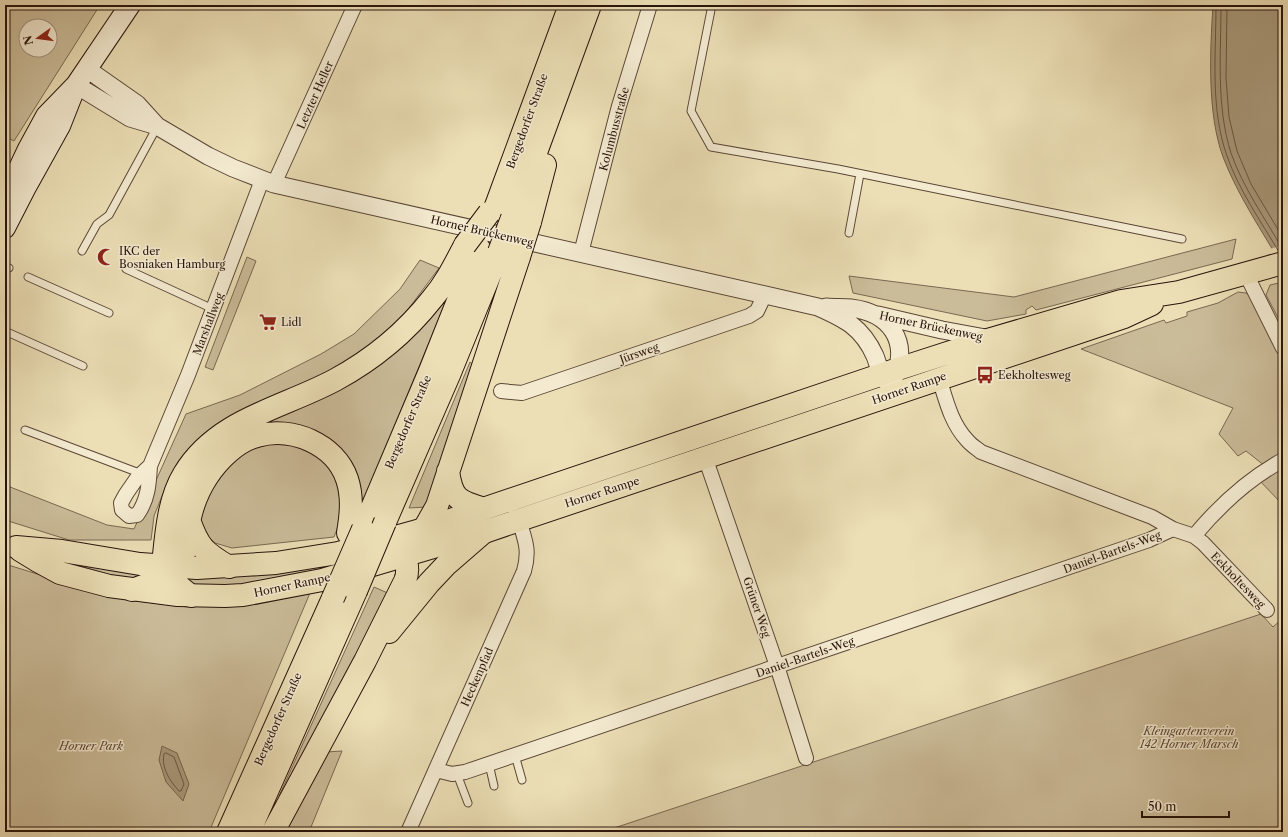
<svg xmlns="http://www.w3.org/2000/svg" width="1288" height="837" viewBox="0 0 1288 837" font-family="'Libre Caslon Text',serif">
<style>
.green{fill:#cbbc99;stroke:#7a6852;fill-rule:evenodd}
.water{fill:#aa9a7c;stroke:#76644f}
.pier{fill:#ecdfb6}
.lines{fill:none;stroke-linecap:round;stroke-linejoin:round}
.shore{stroke:#6a5744;stroke-width:1}
.service-casing{stroke:#5a4736;stroke-width:9}
.minor-casing{stroke:#5a4736;stroke-width:16}
.tertiary-casing{stroke:#5a4736;stroke-width:19}
.secondary-casing{stroke:#29140c;stroke-width:22}
.primary-casing{stroke:#29140c;stroke-width:24}
.trunk-casing{stroke:#29140c;stroke-width:24}
.service{stroke:#f3ead0;stroke-width:7}
.minor{stroke:#f3ead0;stroke-width:14}
.tertiary{stroke:#f3ead0;stroke-width:17}
.secondary{stroke:#f3ead0;stroke-width:20}
.primary{stroke:#ecdfb6;stroke-width:22}
.trunk{stroke:#ecdfb6;stroke-width:22}
.trunk-bridge-casing{stroke:#29140c;stroke-width:24;stroke-linecap:butt}
.trunk-bridge{stroke:#ecdfb6;stroke-width:22}
.labels{text-anchor:middle;stroke-width:3;stroke-linejoin:round;paint-order:stroke}
.street-label{font-size:11px;fill:#29140c;stroke:#f3ead0}
.poi-label{font-size:11px;fill:#29140c;stroke:#f3ead0;text-anchor:start}
.park-label{font-size:11px;font-style:italic;fill:#5a4636;stroke:#f3ead0}
</style>
<rect width="100%" height="100%" fill="#ecdfb6"/>
<filter id="stains"><feTurbulence type="fractalNoise" baseFrequency=".005" numOctaves="4"/><feColorMatrix values="0 0 0 0 .2 0 0 0 0 .09 0 0 0 0 .02 0 0 0 .5 -.17"/></filter>
<radialGradient id="worn" r=".72"><stop offset=".6" stop-color="#630" stop-opacity="0"/><stop offset="1" stop-color="#630" stop-opacity=".3"/></radialGradient>
<path class="green" d="M5,5h95l-86,136 -8,-4 -1,-2zM26,26h24v24h-24z
M1236,239l-4,20 -196,51 -4,-4 -6,4v4l-39,7 -134,-28 -4,-17 165,21z
M247,257l9,4 -43,109 -8,-3z
M420,260l19,8 -45,60 -45,33 -180,118 -15,37 -3,24h-82l-64,-20v-35l102,40 27,4 52,-115 54,-19 81,-41 33,-20 46,-45z
M1283,282v45l-17,-32 4,-10z
M1238,292l8,1 7,5 30,58v100l-18,10 -19,-15 -8,5 -19,-22 14,-26 -152,-59 83,-29 2,3 21,-7v-4l31,-9z
M445,297l2,2 -86,208 -15,-46 -94,-30z
M470,362l5,4 -48,141 -18,1z
M275,441l28,4 24,13 10,17 5,25 -1,19 -7,18 -102,11 -17,-5 -8,-8 -11,-18 16,-36 35,-34z
M1283,463v42l-25,-26z
M57,559l96,12 -15,8 -23,-3z
M321,562l-1,10 -109,18 -27,-9v-7z
M5,564l84,26 48,11 50,6 70,-3 53,-11 -101,239h-204z
M374,587l16,7 -105,201 -6,1z
M1261,614l12,13 10,-9v214h-681z
M342,751l-33,81h-24l41,-80z"/>
<path class="water" d="M1213,5h70v262c-21,-36 -45,-71 -60,-110 -16,-44 -13,-105 -10,-152z
M162,746l15,7 12,31 -6,17 -17,-19 -7,-22z"/>
<path class="pier" d="M1283,245v24l-13,-20z"/>
<g class="lines">
<path class="shore" d="M1216,5c0,50 -6,103 11,151 12,34 33,64 52,96
M1221,5c0,49 -5,101 10,148 12,35 34,65 52,97
M1227,5l-1,73 3,39 8,34 14,33 32,54
M166,753l8,4 10,27 -3,7h-2c-9,-10 -18,-23 -15,-37z"/>
<g class="service-casing">
<path id="service" d="M712,5l-21,106 20,36 127,22 344,70
M849,233l11,-59
M82,251l15,-27 12,-9 48,-88
M5,266l4,2
M126,269l87,40
M28,277l81,36
M7,332l76,34
M25,430l117,44
M515,755l7,25
M489,764l5,22
M457,774l11,29"/>
</g>
<g class="minor-casing">
<path id="minor" d="M274,184l81,-179
M581,253l38,-147 31,-101
M1246,274l37,74
M939,378c7,22 12,45 28,62 4,5 9,8 14,12l171,65 21,12 21,7 9,7 64,67
M501,391l21,2 227,-77 8,-5 8,-17
M705,457l72,209 29,92
M150,466c-1,18 -2,34 -13,49l-8,1 -7,-6 -1,-7 5,-9 11,-16 13,-12 38,-91 74,-195
M1194,536c25,-30 54,-57 89,-76
M436,770l16,4 13,-2 684,-232 24,-11
M408,832l116,-261c6,-21 1,-31 -5,-51"/>
</g>
<g class="tertiary-casing">
<path id="tertiary" d="M87,69l50,35 20,22
M76,85l54,33 27,8 51,30 25,12 41,16 544,123c27,12 44,20 57,49 4,10 5,20 13,27
M826,307c9,1 17,0 25,1 39,5 59,33 43,70
M878,315l64,15 49,9"/>
</g>
<g class="secondary-casing">
<path id="secondary" d="M5,198l23,-49 18,-33 30,-31 54,-80
M5,228l20,-39 35,-63 13,-33"/>
</g>
<g class="primary-casing">
<path id="primary" d="M16,547l46,4 78,13 57,4 79,-5 62,-10 86,-24 474,-160 93,-30 130,-38 58,-9 104,-29
M20,550l18,11 22,12 49,13 69,9 47,1 18,-1 79,-15 162,-48 640,-215 28,-13"/>
</g>
<g class="trunk-casing">
<path id="trunk" d="M493,214l77,-209
M512,218l78,-213
M530,222l15,-57
M448,471c4,28 10,30 36,38
M189,520c10,28 15,32 40,47
M385,522l64,-147 50,-123
M363,529l67,-158 49,-123
M404,556l20,-27 13,-23 82,-249
M132,590l22,-8 28,-15c5,-33 6,-61 25,-90 11,-17 30,-36 50,-41 35,-10 78,8 90,43 6,18 4,36 1,54
M191,596l-11,-9 -17,-22c3,-29 5,-65 21,-91 33,-55 99,-66 151,-94 37,-20 71,-48 97,-81 14,-16 23,-35 33,-54
M389,632l40,-49 17,-18 38,-33
M228,832l105,-234
M249,832l107,-241
M273,832l92,-171 40,-80c6,-15 -2,-39 -20,-40"/>
</g>
<use href="#service" class="service"/>
<use href="#minor" class="minor"/>
<use href="#tertiary" class="tertiary"/>
<use href="#secondary" class="secondary"/>
<use href="#primary" class="primary"/>
<use href="#trunk" class="trunk"/>
<g class="trunk-bridge-casing">
<path id="trunk-bridge" d="M465,245l24,-32
M499,252l13,-34
M519,257l11,-35
M356,591l29,-69
M333,598l30,-69"/>
</g>
<use href="#trunk-bridge" class="trunk-bridge"/>
</g>
<defs>
<g id="mosque-bare" transform="scale(1.38)"><path d="M3.5-4.9A6 6 0 1 0 3.5 4.9A5 5 0 1 1 3.5-4.9Z" fill="#8f2418" stroke="#f3ead0" stroke-width="2.5" paint-order="stroke"/></g>
<g id="supermarket-bare" transform="scale(1.38)"><path d="M-6-5.5h2.5l.6 2H6L4.5 2H-2.5L-4.4-4H-6ZM-1.5 3.2a1.3 1.3 0 1 0 .1 0ZM3 3.2a1.3 1.3 0 1 0 .1 0Z" fill="#8f2418" stroke="#f3ead0" stroke-width="2.5" paint-order="stroke"/></g>
<g id="bus-bare" transform="scale(1.38)"><path d="M-5-6H5V4H4V6H2V4H-2V6H-4V4H-5ZM-3.5-4V0h7V-4ZM-3.5 1.2v1.5H-2V1.2ZM2 1.2v1.5H3.5V1.2Z" fill="#8f2418" stroke="#f3ead0" stroke-width="2.5" paint-order="stroke"/></g>
</defs>
<g fill-rule="evenodd">
<use href="#mosque-bare" x="106" y="257"/>
<use href="#supermarket-bare" x="268" y="322"/>
<use href="#bus-bare" x="985" y="375"/>
</g>
<g class="labels">
<g class="street-label">
<text transform="translate(315 95) rotate(-66)" y="4">Letzter Heller</text>
<text transform="translate(527 121) rotate(-70)" y="4">Bergedorfer Straße</text>
<text transform="translate(614 129) rotate(-75)" y="4">Kolumbusstraße</text>
<text transform="translate(482 231) rotate(13)" y="4">Horner Brückenweg</text>
<text transform="translate(208 324) rotate(-69)" y="4">Marshallweg</text>
<text transform="translate(931 326) rotate(12)" y="4">Horner Brückenweg</text>
<text transform="translate(639 353) rotate(-19)" y="4">Jürsweg</text>
<text transform="translate(909 388) rotate(-19)" y="4">Horner Rampe</text>
<text transform="translate(408 422) rotate(-67)" y="4">Bergedorfer Straße</text>
<text transform="translate(602 492) rotate(-18)" y="4">Horner Rampe</text>
<text transform="translate(1112 552) rotate(-20)" y="4">Daniel-Bartels-Weg</text>
<text transform="translate(1238 580) rotate(46)" y="4">Eekholtesweg</text>
<text transform="translate(292 585) rotate(-12)" y="4">Horner Rampe</text>
<text transform="translate(757 607) rotate(71)" y="4">Grüner Weg</text>
<text transform="translate(805 657) rotate(-19)" y="4">Daniel-Bartels-Weg</text>
<text transform="translate(477 677) rotate(-66)" y="4">Heckenpfad</text>
<text transform="translate(278 719) rotate(-66)" y="4">Bergedorfer Straße</text>
</g>
<g class="poi-label">
<text x="119" y="255">IKC der<tspan x="119" dy="13">Bosniaken Hamburg</tspan></text>
<text x="281" y="326">Lidl</text>
<text x="998" y="379">Eekholtesweg</text>
</g>
<g class="park-label">
<text x="1189" y="735">Kleingartenverein<tspan x="1189" dy="13">142 Horner Marsch</tspan></text>
<text x="91" y="750">Horner Park</text>
</g>
</g>
<rect width="1288" height="837" fill="none" stroke="#ecdfb6" stroke-width="20"/>
<rect x="6" y="6" width="1276" height="825" fill="none" stroke="#29140c" stroke-width="2"/>
<rect x="10" y="10" width="1268" height="817" fill="none" stroke="#29140c"/>
<g transform="translate(38 38) rotate(256)"><circle r="19" fill="#f3ead0" stroke="#a29482"/>
<path d="M0-3L7 15L0 10L-7 15Z" fill="#8f2418"/>
<text y="-6" font-size="11" font-weight="bold" text-anchor="middle" fill="#29140c">N</text>
</g>
<path d="M1142 811v6h87v-6" fill="none" stroke="#29140c" stroke-width="2"/>
<text x="1148" y="811" font-size="12" fill="#29140c" stroke="#f3ead0" stroke-width="3" paint-order="stroke">50 m</text>
<rect width="100%" height="100%" filter="url(#stains)"/>
<rect width="100%" height="100%" fill="url(#worn)"/>
</svg>
